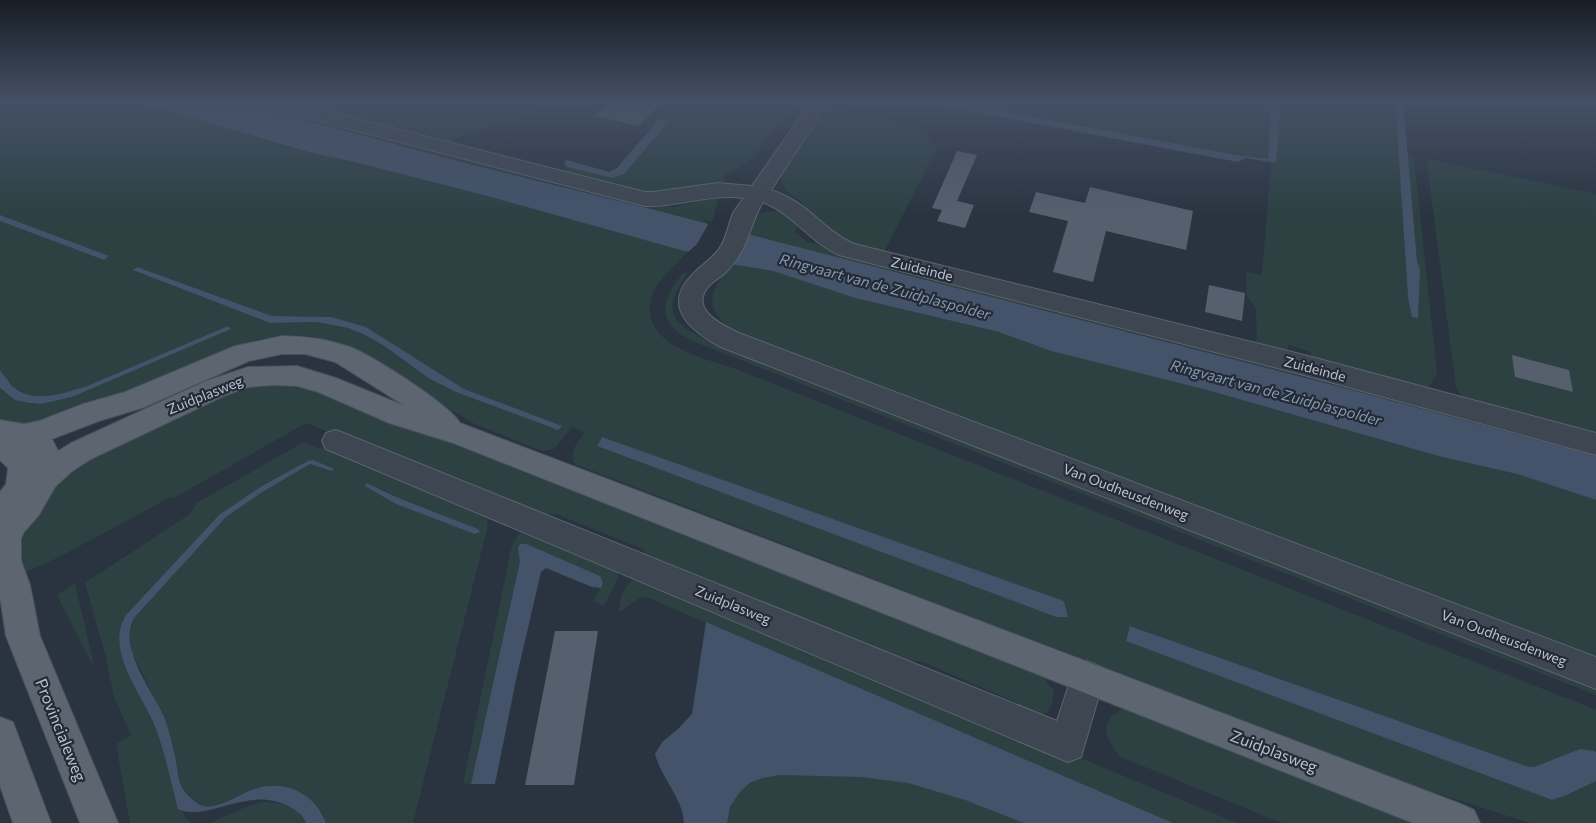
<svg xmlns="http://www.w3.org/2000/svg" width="1596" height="823" viewBox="0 0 1596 823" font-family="Commissioner,sans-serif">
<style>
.green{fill:#2d4143;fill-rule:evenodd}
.water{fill:#44536a}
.pier{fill:#2a3441}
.building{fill:#565f6e}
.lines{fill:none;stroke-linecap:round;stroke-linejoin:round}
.minor-casing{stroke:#5d646f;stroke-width:2}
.major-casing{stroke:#484f5b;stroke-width:2}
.minor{fill:#3e4651;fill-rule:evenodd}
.major{fill:#5d6571;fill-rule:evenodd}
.labels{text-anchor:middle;stroke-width:4.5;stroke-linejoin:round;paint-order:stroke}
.street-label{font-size:14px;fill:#bcc1cb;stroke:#232b37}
.water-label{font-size:15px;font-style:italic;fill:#8697af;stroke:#232b37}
.near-street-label{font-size:16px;fill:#bcc1cb;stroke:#232b37}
</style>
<rect width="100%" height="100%" fill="#2a3441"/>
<path class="green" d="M0,100h131l185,54 26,5 138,35 208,57c-8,9 -32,32 -35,41 -18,51 45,64 80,76l863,342v42l-16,-3 -46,18h-5l-398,-141 -4,15 425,159 15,-5 29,-14v42h-66l-116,-37 -839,-322c-7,-13 3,-21 10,-32l-13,-5 -18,22 -12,2 -67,-27 -115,-69 -25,-13 -19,-5 -20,-2 -42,5 -27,9 -154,67 -48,9 -25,-3v-34l5,5 25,10 11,1 31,-7 159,-68 -3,-3 -141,60c-23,7 -54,19 -75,0 -4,-5 -8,-11 -12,-16v-149l104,39 5,-3 -109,-42zM137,267l135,49 59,1 35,10 98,62 95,36 -103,-33 -26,-13 -59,-41 -23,-10 -32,-6 -46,1 -136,-53zM602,437l462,164 4,16h-12l-459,-171z
M230,100h9l281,73 154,34 18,-4 6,-5 21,-2 -7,26 -5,-1 -3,-4h-1l4,7 -238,-60z
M307,100h286l-11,11 -34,-5 -11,7 -19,6 -19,3 -50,19 -145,-35z
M673,100h108l-4,5 11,3 -36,52 -29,16 1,5 -68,13 -13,-1 -75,-19 -3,-10 3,3 44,11 57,-57 -10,-2 -1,-2z
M944,100h328l-4,59 -32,-4z
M1281,100h114l13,197 12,-28 -3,-8 -9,-105 6,1 23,217 -8,12 -10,4 -107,-28 -1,-10 -23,-7 -2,10 -29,-7 -1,-40 -10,-13 1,-23 15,3 9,-113 5,1z
M824,108l36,5 56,14 21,21 -54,106 -44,-13 -33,-32 -4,-7 -17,-12 -5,-14z
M1428,159l168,35v242l-131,-35 -9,-14 -29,-223z
M777,211l17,8 4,5 -3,8 12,10 13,3 17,9 759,197v5l-259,-70 -591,-152 14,-21z
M731,264l42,7 82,27 144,34 52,19 156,39 235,67 75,17 79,26v160l-862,-328c-32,-27 -25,-38 -3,-68z
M684,272l4,1c-28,40 -17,50 23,69l885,344v9l-899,-352c-40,-19 -40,-38 -13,-71z
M284,383l32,7 728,288 10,13 -2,13 -5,9 -12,3h-11l-9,-14 -92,-40 -15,-2 -13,2 -244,-100 -8,-13 -87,-35 -20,1 -230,-92 -132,75h-5l-110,59 -33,15 -9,-9 8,-33 28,-43 34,-30 159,-71z
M304,442l15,7 5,-4 160,66 4,14 -75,298h-87l-4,-11 -67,-23 -40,17 -11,1 -11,-8 -11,-12 -17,-67 -33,-68 -3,-14 5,-20 92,-101 38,-26 46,-27 22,7 -19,-11 -94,55 -93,100 -7,19 4,27 31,64 31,93 7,5h-62l-14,-79 15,-9 -17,-38 -8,-40 -21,-74 105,-69 7,-11zM378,487l23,12 77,30 1,5 -83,-30z
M531,529l86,39 1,10 -14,28 -11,-5 10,-18 -83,-22 -49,223 -8,-1 49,-238 7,-11z
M638,577l26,8 573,238h-64l-524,-225 -8,-1 -22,15c0,-14 6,-29 19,-35z
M75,583l20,87 -38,-75z
M1124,708l290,115h-132l-161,-66c-17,-18 -23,-36 3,-49z
M779,775c42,1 88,-1 129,8 40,9 78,25 116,40h-297c5,-32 20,-43 52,-48z
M263,802c17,1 36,3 43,21h-96l38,-17z"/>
<path class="water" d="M131,100h99l239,64 174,43 694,179 259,70v44l-79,-26 -75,-17 -235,-67 -156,-39 -52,-19 -144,-34 -82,-27 -42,-7 -251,-70 -138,-35 -26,-5z
M911,100h33l292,55 32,4 4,-59h9l-5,63 -31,-5 -7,4z
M1395,100h8l14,161 3,8 -2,49 -6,-1 -4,-20z
M659,119l10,2 -45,53 -12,4 -45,-11 -3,-5 3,-2 42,12 8,-4z
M0,215l109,41 -5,4 -104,-39z
M137,267l135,49 59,1 35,10 98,62 98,37 -4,4 -102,-38 -26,-13 -49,-35 -18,-10 -15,-6 -32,-6 -46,1 -137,-53z
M228,326l3,3 -159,68 -31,7 -11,-1 -15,-3 -15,-12v-18c4,5 8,11 12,16 21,19 52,7 75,0z
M602,437l462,164 4,16h-12l-459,-171z
M313,460l21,9 -2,2 -22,-7 -46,27 -38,26 -92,101c-5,11 -6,21 -2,33 6,24 23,45 33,68 4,12 7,25 10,37 2,9 3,24 8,33 4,6 13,14 20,17 12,4 38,-12 49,-16 31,-12 63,3 74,33h-20c-3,-8 -9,-12 -16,-16 -42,-23 -82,16 -112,2 -7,-27 -13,-56 -23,-82 -13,-34 -51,-76 -29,-112l93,-100 43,-29 46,-25z
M366,483l35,16 77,30 2,3 -5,2 -79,-30 -31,-18z
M520,544h6l74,32 3,7 -2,5 -9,-1 -46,-19 -5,4 -24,103 -22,109h-24l49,-223 -2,-13z
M706,622l467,201h-149l-59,-23 -57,-17 -47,-6 -82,-2 -16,3 -13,5 -11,10 -9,14 -3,16h-43c-1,-25 -23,-45 -29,-69l7,-12 16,-13 14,-15z
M1130,626l399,141h5l46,-18 14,2 2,1v29l-29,14 -15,5 -426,-159z"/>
<path class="pier" d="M709,223l41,10 -8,9 -12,24 -43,-13 10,-9z"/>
<path class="building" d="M611,100h52l-24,26 -44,-10z
M957,151l20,4 -20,46 17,4 -9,23 -28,-7 5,-11 -10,-2z
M1090,187l103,24 -7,39 -80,-19 -13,51 -40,-10 15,-51 -39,-9 7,-20 49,11z
M1209,285l36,8 -3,28 -37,-9z
M1512,355l57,15 4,22 -58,-15z
M555,631h43l-24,154h-49z"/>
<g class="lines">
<g class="minor-casing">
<path id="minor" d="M251,100h32l362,92h8l65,-9 34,3 60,-86h18l-59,90c38,12 50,39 83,54l450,111 292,78v22l-292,-80 -465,-120c-29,-13 -46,-41 -76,-53 -10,16 -13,35 -23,52 -4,6 -9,13 -14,18 -6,6 -13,9 -18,15 -19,23 16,39 31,46l857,324v32l-875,-342c-28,-15 -60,-39 -30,-71 9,-10 20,-16 28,-27 8,-11 9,-24 14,-36 3,-5 7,-10 11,-15 -34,-5 -65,9 -99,8l-391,-102z
M336,430l721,291 18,-55 12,-5 12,5 5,12 -23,79 -13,5 -742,-313 -4,-8 4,-8z"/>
</g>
<g class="major-casing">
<path id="major" d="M282,336c23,0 46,3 68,11 20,7 102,59 110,76l1001,381 13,6 6,13h-67l-960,-380 -64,-20 -71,-31 -21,-6 -23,-1 -25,2 -23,8 -135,64 -20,13 -16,15 -16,28 -15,17 -3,7v21l9,25 10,51 78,187h-38l-74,-187 -6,-39v-105l6,-8 2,-16 -8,-8v-40l24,4 15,-3 44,-17 42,-12 110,-46zM282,354h23l30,8 70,44 -69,-28 -39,-12 -49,1 -42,14 -135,62 -13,8 -6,-12 47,-18 43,-13 107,-47z
M0,717l13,5 38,101h-38l-13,-37z"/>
</g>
<use href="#minor" class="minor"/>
<use href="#major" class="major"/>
</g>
<linearGradient id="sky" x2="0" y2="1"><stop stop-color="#171d24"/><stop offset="0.47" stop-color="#445065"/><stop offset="1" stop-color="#445065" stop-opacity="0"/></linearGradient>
<rect width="1596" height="215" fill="url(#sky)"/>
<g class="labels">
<g class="street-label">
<text transform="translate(922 269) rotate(14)" y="5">Zuideinde</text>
<text transform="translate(1315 369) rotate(15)" y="5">Zuideinde</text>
<text transform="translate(205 395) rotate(-22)" y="5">Zuidplasweg</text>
<text transform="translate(1126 492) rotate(21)" y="5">Van Oudheusdenweg</text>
<text transform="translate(733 605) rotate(22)" y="5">Zuidplasweg</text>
<text transform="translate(1504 638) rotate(21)" y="5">Van Oudheusdenweg</text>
</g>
<g class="water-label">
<text transform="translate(885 287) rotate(15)" y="5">Ringvaart van de Zuidplaspolder</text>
<text transform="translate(1276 393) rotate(15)" y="5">Ringvaart van de Zuidplaspolder</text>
</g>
<g class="near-street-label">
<text transform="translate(61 730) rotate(68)" y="6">Provincialeweg</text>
<text transform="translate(1274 751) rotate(21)" y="6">Zuidplasweg</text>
</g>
</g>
</svg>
